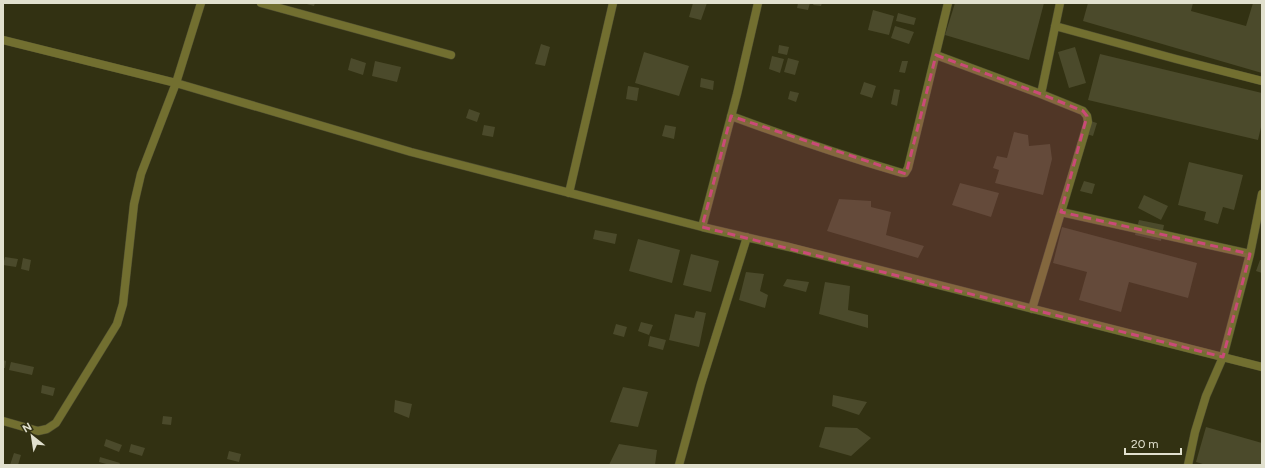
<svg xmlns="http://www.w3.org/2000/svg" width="1265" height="468" viewBox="0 0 1265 468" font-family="Figtree,sans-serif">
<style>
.building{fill:#4b4a2b}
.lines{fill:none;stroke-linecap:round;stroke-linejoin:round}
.minor-casing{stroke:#4e4d30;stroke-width:9}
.minor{stroke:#726f30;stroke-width:8}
.marked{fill:#ca4a78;fill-opacity:0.2;stroke:#ca4a78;stroke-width:3;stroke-dasharray:8 5;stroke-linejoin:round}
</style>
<rect width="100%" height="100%" fill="#323112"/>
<path class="building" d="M303,3h12l-1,3z
M693,3h14l-6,17 -12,-3z
M798,3h12l-2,7 -11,-2z
M814,3h8l-1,3 -8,-1z
M955,3h89l-15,57 -84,-25z
M1088,3h105l-2,8 55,15 7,-23h9v70l-179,-52z
M873,10l21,6 -5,19 -21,-5z
M898,13l18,5 -2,7 -18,-4z
M895,26l19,6 -5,12 -18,-6z
M541,44l9,3 -5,19 -10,-2z
M779,45l10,2 -2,8 -9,-2z
M1075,47l11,36 -17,5 -11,-36z
M644,52l45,14 -10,30 -44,-13z
M1100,54l162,39v30l-4,17 -170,-40z
M772,56l12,3 -4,14 -11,-4z
M351,58l15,5 -3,12 -15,-5z
M788,58l11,3 -4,14 -11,-3z
M375,61l26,6 -4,15 -25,-6z
M902,61h6l-3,12 -6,-1z
M701,78l13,3 -1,9 -13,-3z
M864,82l12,4 -4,12 -12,-4z
M628,86l11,2 -2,13 -11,-2z
M894,89l6,1 -3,16 -6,-2z
M790,91l9,2 -3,9 -8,-3z
M469,109l11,4 -3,9 -11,-4z
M1087,120l10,3 -4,13 -10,-3z
M484,125l11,2 -2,10 -11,-2z
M665,125l11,2 -2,12 -12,-3z
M1014,132l14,3 1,11 21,-2 2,15 -9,36 -48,-12 4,-13 -6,-2 4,-12 10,2z
M1189,162l54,13 -9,35 -11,-3 -5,17 -14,-4 2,-8 -28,-7z
M1084,181l11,3 -3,10 -12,-3z
M960,183l39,10 -8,24 -39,-12z
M1144,195l24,11 -7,14 -23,-12z
M839,199l32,2v6l20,5 -5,23 38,11 -6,12 -91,-27z
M1139,220l25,5 -3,16 -26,-6z
M1062,227l135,36 -9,35 -59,-16 -8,30 -42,-12 8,-28 -34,-9z
M595,230l22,4 -2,10 -22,-5z
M638,239l42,11 -8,33 -43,-12z
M691,254l28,7 -8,31 -28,-7z
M5,257l13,2 -2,8 -13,-2z
M23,258l8,2 -2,11 -8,-2z
M1260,260h2v13l-6,-2z
M746,272l18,2 -4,17 8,4 -3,13 -26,-8z
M787,279l22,3 -3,10 -23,-6z
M825,282l25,4 -2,24 20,5v13l-49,-14z
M696,311l10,2 -7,34 -30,-7 6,-26 19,4z
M641,322l12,3 -4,10 -11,-4z
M616,324l11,3 -3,10 -11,-3z
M650,336l16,4 -3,10 -15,-4z
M3,360l3,1 -1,7h-2z
M11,362l23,5 -2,8 -23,-5z
M42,385l13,3 -2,8 -12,-3z
M623,387l25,5 -10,35 -28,-5z
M833,395l34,7 -8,13 -27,-9z
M395,400l17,4 -3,14 -15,-6z
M163,416l9,1 -1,8 -9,-1z
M825,427l32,1 14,10 -20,18 -32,-9z
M1206,427l56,16v22h-56l-10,-3z
M106,439l16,6 -3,7 -15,-6z
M131,444l14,4 -3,8 -13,-4z
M619,444l38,6 -2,15h-46z
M229,451l12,3 -2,8 -12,-3z
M14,453l7,2 -3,10h-8z
M100,457l20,6 -1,2h-9l-11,-3z"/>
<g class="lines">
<g class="minor-casing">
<path id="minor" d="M261,3l190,52
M1055,26l121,33 86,22
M3,40l173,43 235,69 291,75 87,20 473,120
M936,55l105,39 42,17 4,5 1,6 -56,187
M1041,94l19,-91
M731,116c57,21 113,40 171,57h3l3,-5 40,-165
M569,193l44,-190
M1061,212l189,42
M702,227l35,-133 21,-91
M3,421l35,10 9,-2 9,-6 61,-99 6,-20 11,-100 7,-30 35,-91 25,-80
M679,465l22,-81 46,-147
M1188,465l7,-33 11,-36 17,-39 27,-103 12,-60"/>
</g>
<use href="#minor" class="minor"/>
</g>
<path class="marked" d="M936,55l105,39 42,17 4,5 -26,96 189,42 -27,103 -521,-130 29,-111 175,58z"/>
<rect width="1265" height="468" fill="none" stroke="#e1e0ce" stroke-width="8"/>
<g transform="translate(32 436) rotate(330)" stroke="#323112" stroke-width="3" paint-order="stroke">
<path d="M0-3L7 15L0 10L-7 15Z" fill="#e1e0ce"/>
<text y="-6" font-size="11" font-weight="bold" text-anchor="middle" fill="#e1e0ce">N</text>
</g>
<path d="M1125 448v6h56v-6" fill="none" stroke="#e1e0ce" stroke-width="2"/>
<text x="1131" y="448" font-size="12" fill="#e1e0ce" stroke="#323112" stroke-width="3" paint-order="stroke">20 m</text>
</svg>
